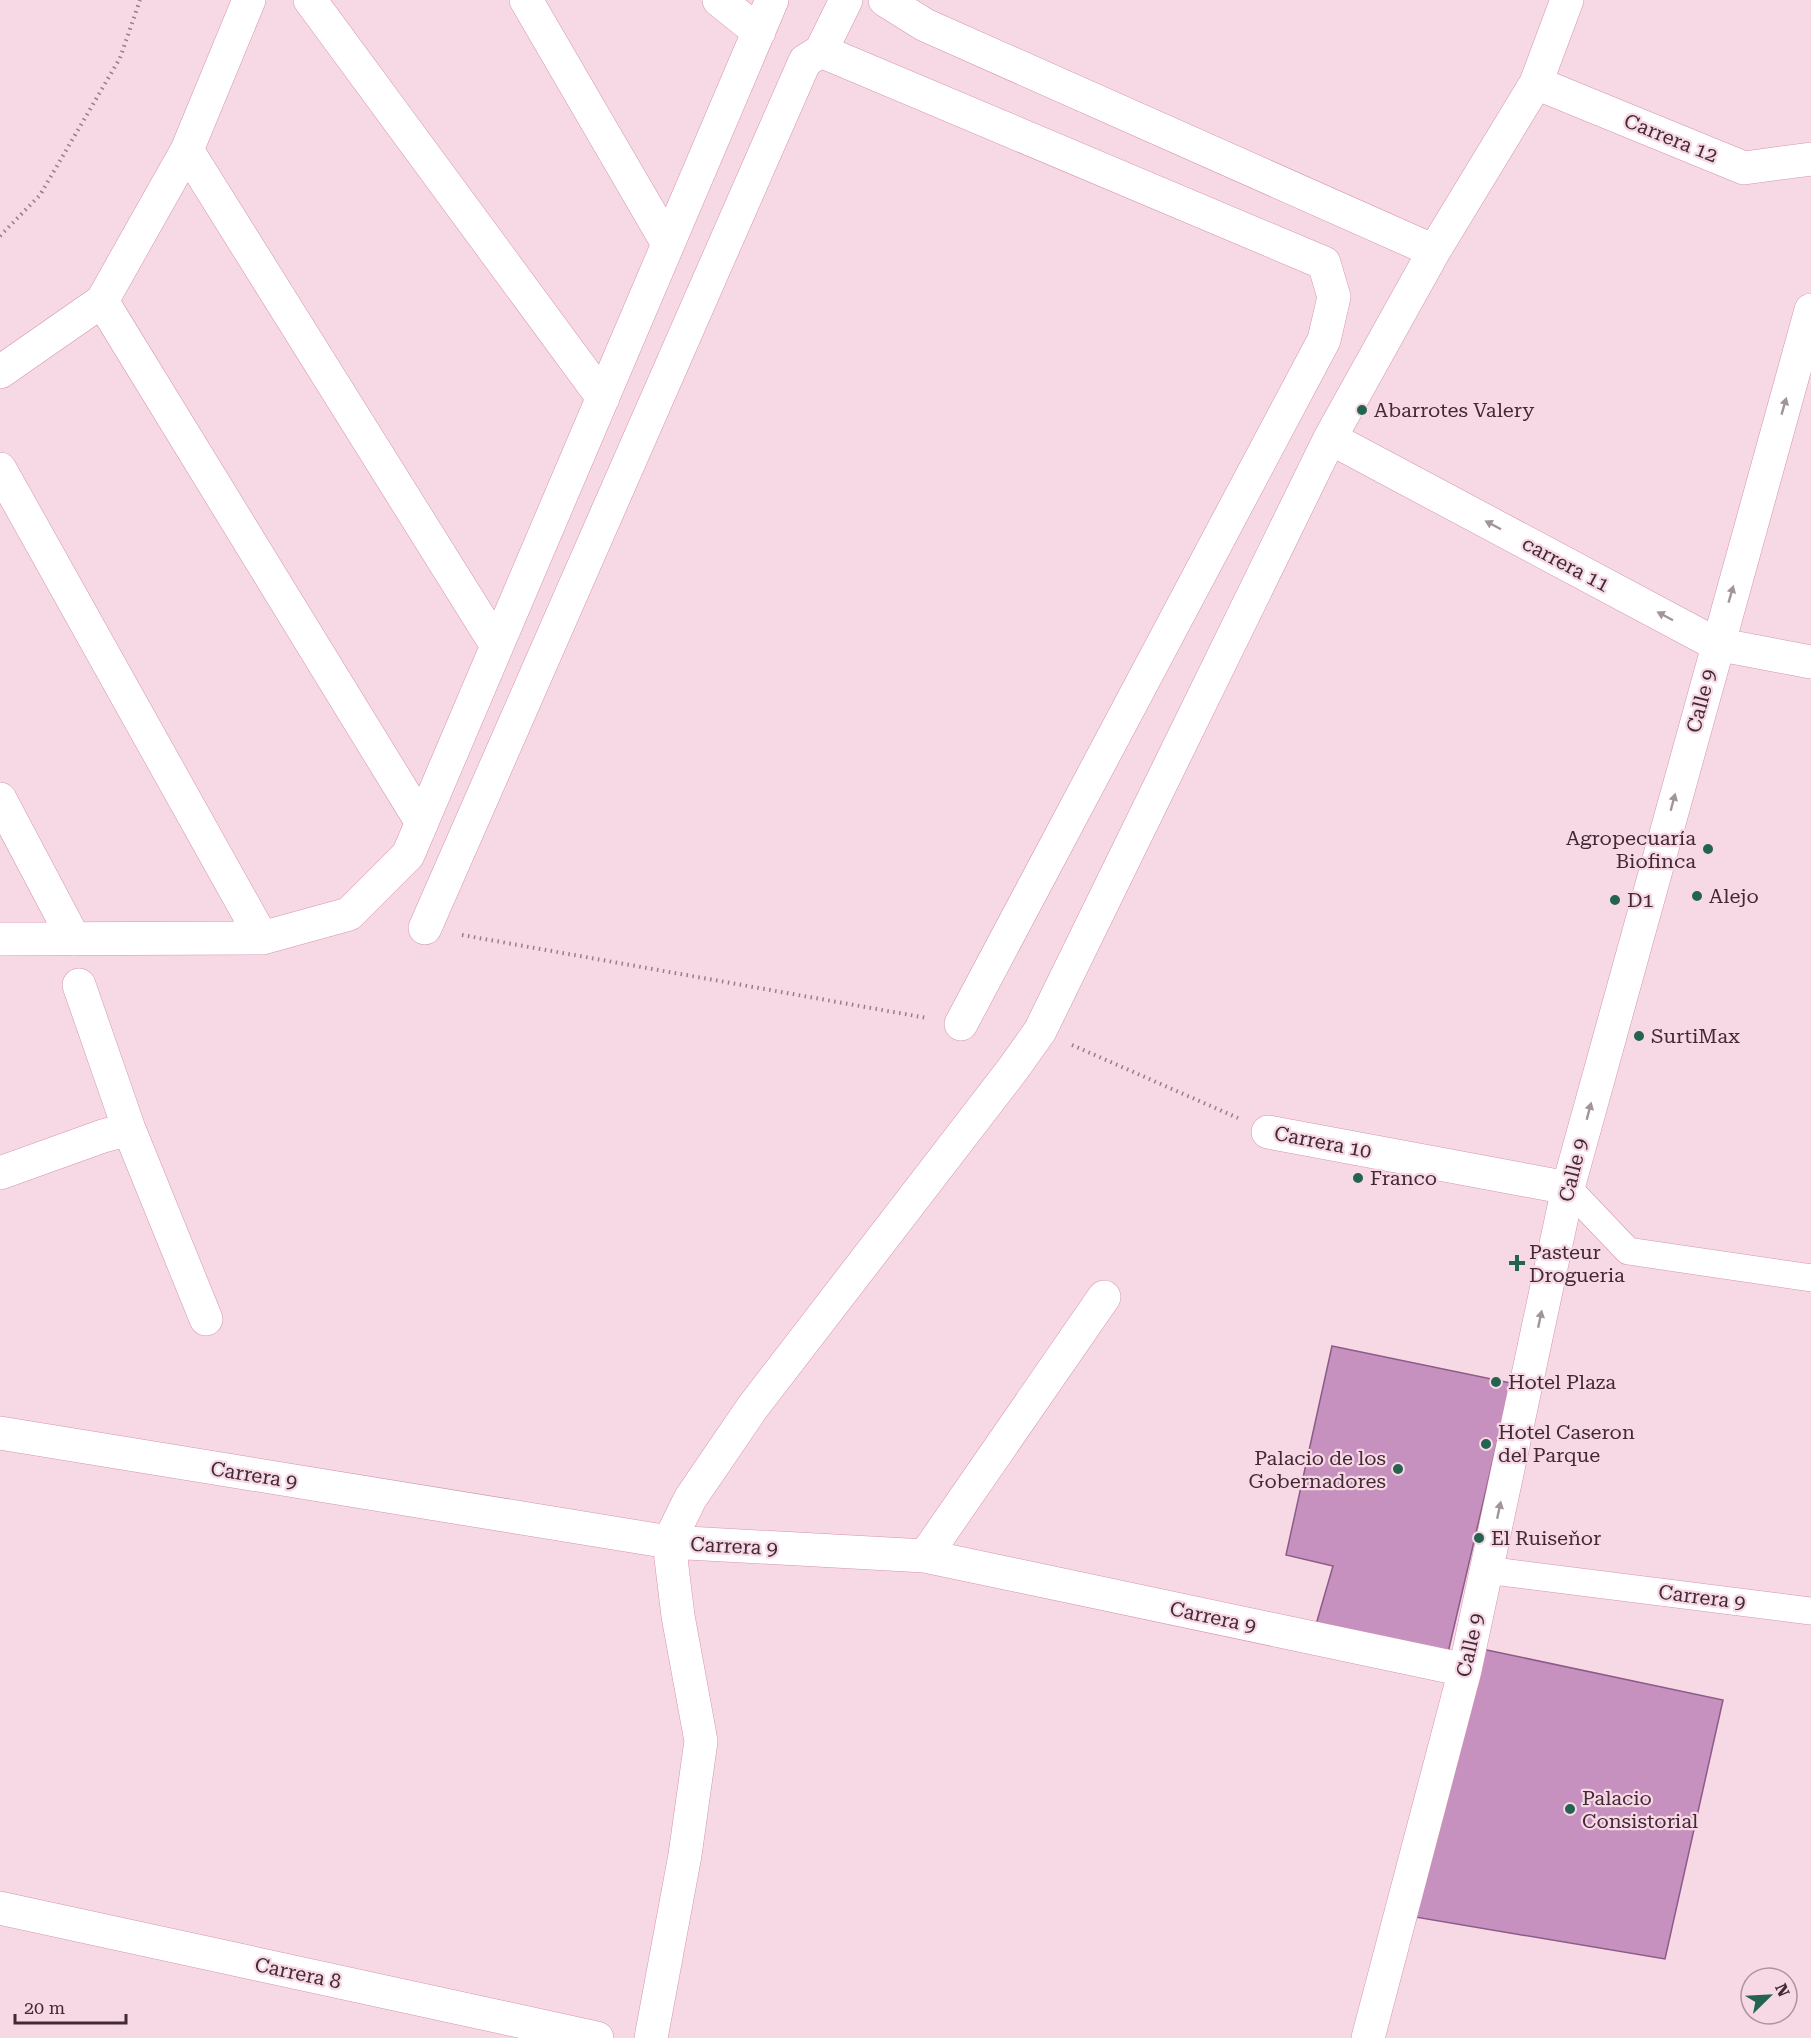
<svg xmlns="http://www.w3.org/2000/svg" width="1811" height="2038" viewBox="0 0 1811 2038" font-family="'Roboto Serif',serif">
<style>
.building{fill:#c691bf;stroke:#8c5b87;stroke-width:1.5}
.lines{fill:none;stroke-linecap:round;stroke-linejoin:round}
.pedestrian-casing{stroke:#d593b1;stroke-width:28}
.minor-casing{stroke:#d593b1;stroke-width:34}
.path{stroke:#987c89;stroke-width:4;stroke-dasharray:1.5 4.5;stroke-linecap:butt}
.pedestrian{stroke:#fff;stroke-width:27}
.minor{stroke:#fff;stroke-width:33}
.oneway{fill:#a1949a}
.poi-dot{fill:#236350;stroke:#f6d9e5;stroke-width:2}
.labels{text-anchor:middle;stroke-width:4.5;stroke-linejoin:round;paint-order:stroke}
.street-label{font-size:20px;fill:#432835;stroke:#f6d9e5}
.poi-label{font-size:20px;fill:#432835;stroke:#f6d9e5;text-anchor:start}
</style>
<rect width="100%" height="100%" fill="#f6d9e5"/>
<path class="building" d="M1332,1346l179,37 -64,274 -132,-29 18,-62 -47,-11z
M1482,1649l241,51 -58,259 -250,-42z"/>
<g class="lines">
<g class="pedestrian-casing">
<path id="pedestrian" d="M1568,1188l60,63 183,27
M1486,1570l325,41"/>
</g>
<g class="minor-casing">
<path id="minor" d="M310,0l293,398
M526,0l142,244
M719,0l40,32
M885,0l40,25 509,226
M821,51l25,-51
M1536,83l208,85 67,-9
M187,150l310,496
M102,301l320,522
M0,372l102,-71 85,-151 62,-150
M1330,438l386,206 95,18
M0,469l262,469
M0,799l74,140
M425,928l380,-867 16,-10 503,212 10,34 -10,43 -363,684
M0,939l262,-1 87,-24 59,-59 364,-855
M79,985l50,144
M1268,1132l300,56
M0,1173l103,-37 26,-7 77,190
M0,1433l669,109 256,14 540,114
M925,1556l179,-259
M0,1908l597,130
M651,2038l34,-183 16,-114 -23,-125 -9,-74 21,-43 62,-91 261,-339 27,-38 290,-593 104,-187 102,-168 31,-83
M1368,2038l97,-368 103,-482 243,-878"/>
</g>
<path class="path" d="M0,236l40,-41 80,-137 20,-58
M462,935l465,83
M1072,1045l166,73"/>
<use href="#pedestrian" class="pedestrian"/>
<use href="#minor" class="minor"/>
</g>
<defs><path id="oneway-solid" d="M-6-.8H1V-3.2L6.5 0L1 3.2V.8H-6Z" transform="scale(1.5)"/></defs>
<g class="oneway">
<use href="#oneway-solid" transform="translate(1784 406) rotate(-74)"/>
<use href="#oneway-solid" transform="translate(1493 525) rotate(-152)"/>
<use href="#oneway-solid" transform="translate(1731 594) rotate(-74)"/>
<use href="#oneway-solid" transform="translate(1665 616) rotate(-152)"/>
<use href="#oneway-solid" transform="translate(1673 802) rotate(-75)"/>
<use href="#oneway-solid" transform="translate(1589 1111) rotate(-75)"/>
<use href="#oneway-solid" transform="translate(1540 1319) rotate(-78)"/>
<use href="#oneway-solid" transform="translate(1499 1510) rotate(-78)"/>
</g>
<g class="poi-dot">
<circle cx="1362" cy="410" r="6"/>
<circle cx="1708" cy="849" r="6"/>
<circle cx="1697" cy="896" r="6"/>
<circle cx="1615" cy="900" r="6"/>
<circle cx="1639" cy="1036" r="6"/>
<circle cx="1358" cy="1178" r="6"/>
<path d="M1514 1254h6v6h6v6h-6v6h-6v-6h-6v-6h6z"/>
<circle cx="1496" cy="1382" r="6"/>
<circle cx="1486" cy="1444" r="6"/>
<circle cx="1398" cy="1469" r="6"/>
<circle cx="1479" cy="1538" r="6"/>
<circle cx="1570" cy="1809" r="6"/>
</g>
<g class="labels">
<g class="street-label">
<text transform="translate(1671 138) rotate(22)" y="7">Carrera 12</text>
<text transform="translate(1566 564) rotate(28)" y="7">carrera 11</text>
<text transform="translate(1701 701) rotate(-75)" y="7">Calle 9</text>
<text transform="translate(1323 1142) rotate(11)" y="7">Carrera 10</text>
<text transform="translate(1573 1170) rotate(-76)" y="7">Calle 9</text>
<text transform="translate(254 1475) rotate(9)" y="7">Carrera 9</text>
<text transform="translate(734 1546) rotate(3)" y="7">Carrera 9</text>
<text transform="translate(1702 1597) rotate(7)" y="7">Carrera 9</text>
<text transform="translate(1213 1617) rotate(12)" y="7">Carrera 9</text>
<text transform="translate(1470 1645) rotate(-77)" y="7">Calle 9</text>
<text transform="translate(298 1973) rotate(12)" y="7">Carrera 8</text>
</g>
<g class="poi-label">
<text x="1374" y="417">Abarrotes Valery</text>
<text x="1696" y="845" text-anchor="end">Agropecuaría<tspan x="1696" dy="23">Biofinca</tspan></text>
<text x="1709" y="903">Alejo</text>
<text x="1627" y="907">D1</text>
<text x="1651" y="1043">SurtiMax</text>
<text x="1370" y="1185">Franco</text>
<text x="1529" y="1259">Pasteur<tspan x="1529" dy="23">Drogueria</tspan></text>
<text x="1508" y="1389">Hotel Plaza</text>
<text x="1498" y="1439">Hotel Caseron<tspan x="1498" dy="23">del Parque</tspan></text>
<text x="1386" y="1465" text-anchor="end">Palacio de los<tspan x="1386" dy="23">Gobernadores</tspan></text>
<text x="1491" y="1545">El Ruiseňor</text>
<text x="1582" y="1805">Palacio<tspan x="1582" dy="23">Consistorial</tspan></text>
</g>
</g>
<g transform="translate(1769 1996) rotate(66)"><circle r="28" fill="#f6d9e5" stroke="#ae929f" stroke-width="1.5"/>
<path d="M0-4.5L10 22L0 15L-10 22Z" fill="#236350"/>
<text y="-9" font-size="16" font-weight="bold" text-anchor="middle" fill="#432835">N</text>
</g>
<path d="M15 2014v9h111v-9" fill="none" stroke="#432835" stroke-width="3"/>
<text x="24" y="2014" font-size="18" fill="#432835" stroke="#f6d9e5" stroke-width="4.5" paint-order="stroke">20 m</text>
</svg>
